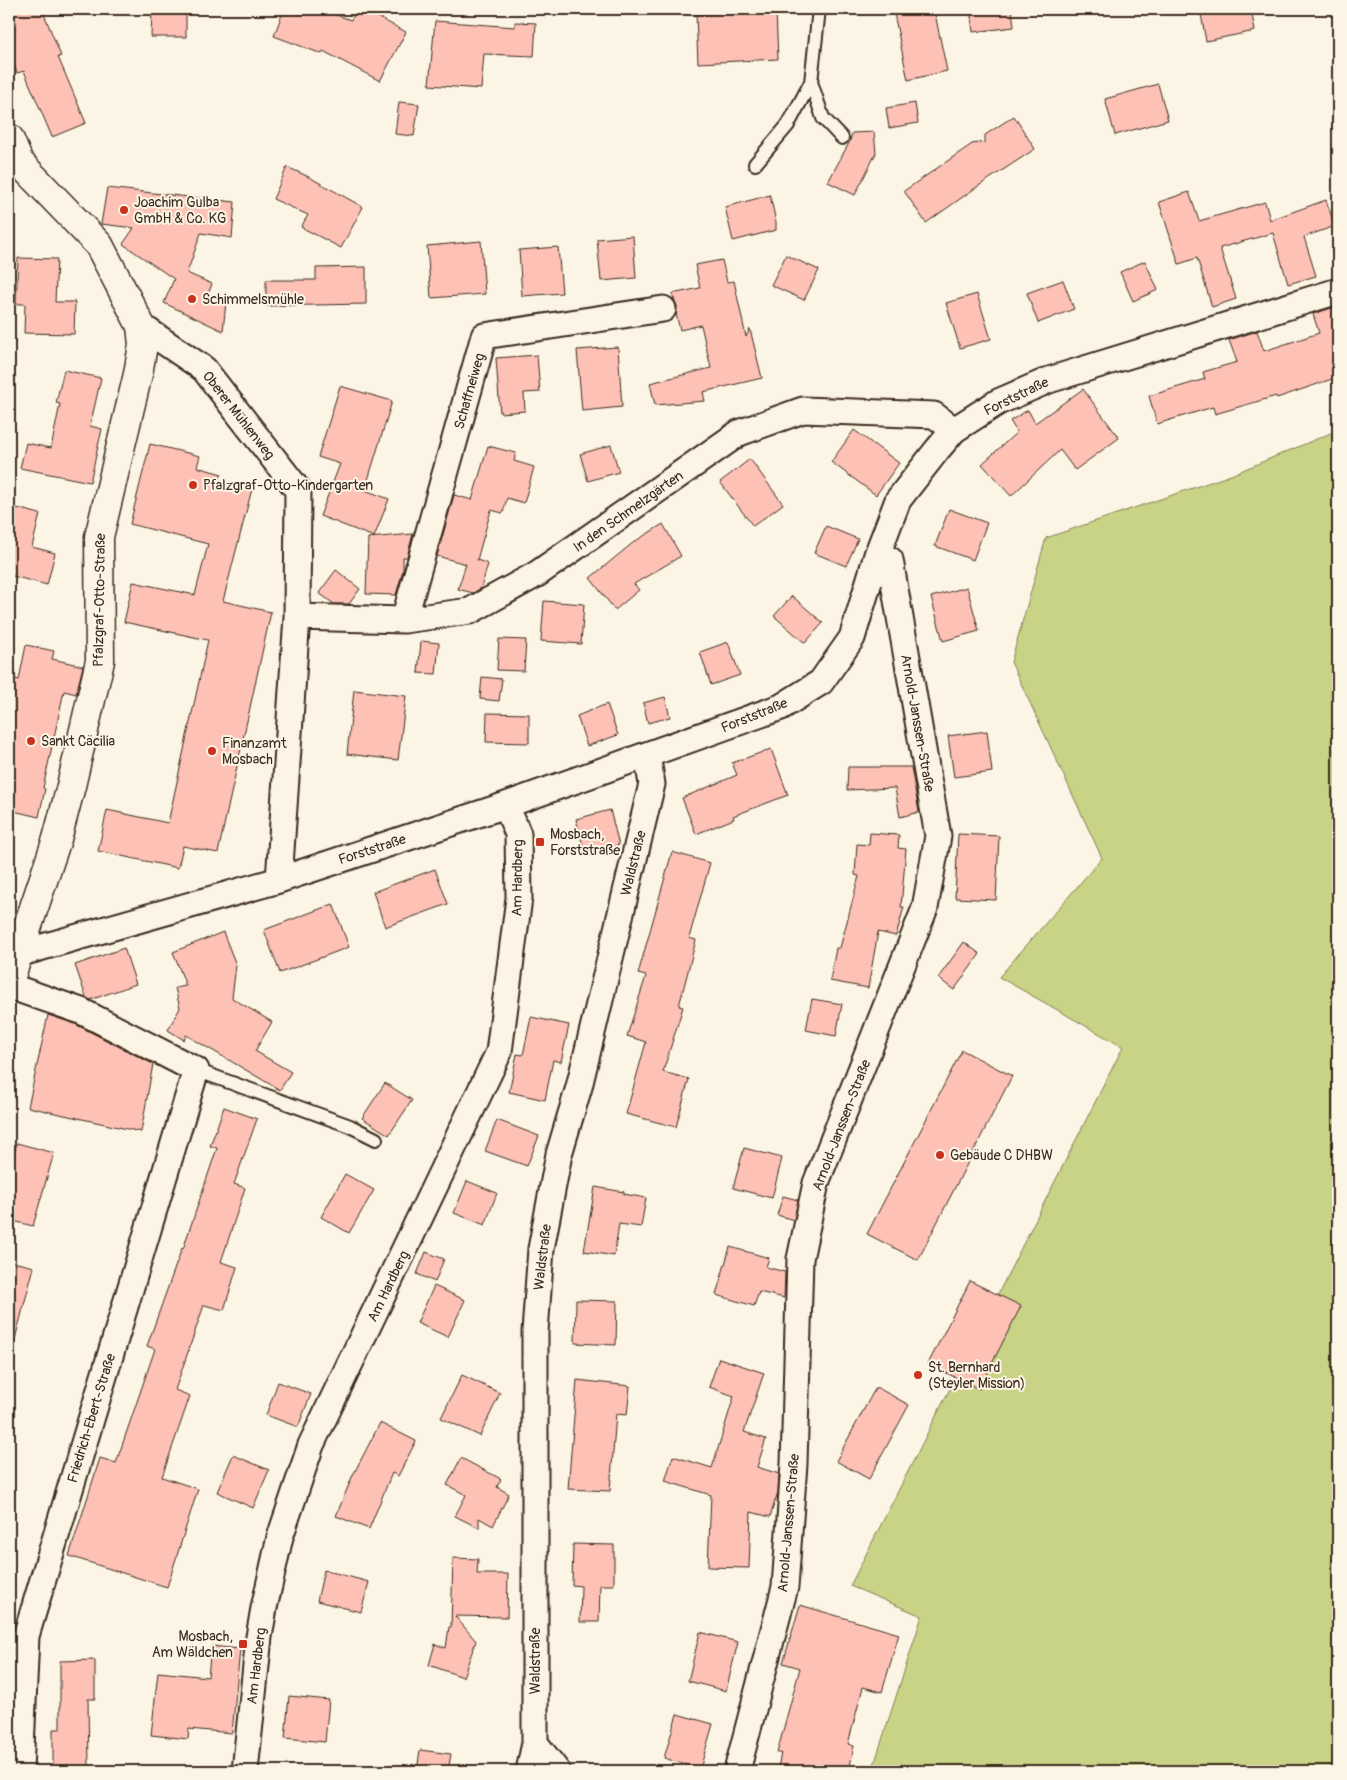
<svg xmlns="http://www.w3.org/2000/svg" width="1347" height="1780" viewBox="0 0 1347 1780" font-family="Pangolin,sans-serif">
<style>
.green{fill:#c8d386;stroke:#827e52}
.building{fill:#fdc2b5;stroke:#3b2a1e}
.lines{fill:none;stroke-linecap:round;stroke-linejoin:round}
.service-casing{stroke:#3b2a1e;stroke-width:16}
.minor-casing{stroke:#3b2a1e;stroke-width:29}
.tertiary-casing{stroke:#3b2a1e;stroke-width:31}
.service{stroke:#fcf5e5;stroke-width:12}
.minor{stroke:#fcf5e5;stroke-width:25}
.tertiary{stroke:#fcf5e5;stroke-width:28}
.poi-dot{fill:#c8321e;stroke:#fcf5e5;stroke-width:2}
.labels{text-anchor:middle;stroke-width:4;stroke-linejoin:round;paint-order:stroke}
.poi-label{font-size:14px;fill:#3b2a1e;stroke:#fcf5e5;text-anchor:start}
.street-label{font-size:14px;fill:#3b2a1e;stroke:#fcf5e5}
</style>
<rect width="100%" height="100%" fill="#fcf5e5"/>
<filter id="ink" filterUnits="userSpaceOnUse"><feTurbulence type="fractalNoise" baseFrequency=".02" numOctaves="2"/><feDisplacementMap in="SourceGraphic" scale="10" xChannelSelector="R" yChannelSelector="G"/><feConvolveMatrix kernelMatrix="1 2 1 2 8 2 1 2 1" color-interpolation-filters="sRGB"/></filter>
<g filter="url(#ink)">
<path class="green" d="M1338,430v1341h-466l50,-155 -72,-30 273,-539 -124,-70 103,-119 -91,-196 35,-124 185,-63z"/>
<path class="building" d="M9,9h33l19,47 -3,1 28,66 -34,14 -28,-66 -7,2 -8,-21z
M152,9h34v28h-35z
M284,9h35l32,11 5,-9 10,5 2,-4 38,20 -26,49 -57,-30 -1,3 -48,-18z
M893,9h41l13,62 -39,9z
M970,9h42l2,18 -41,5z
M1200,9h51l4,22 -49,10z
M776,11l2,48 -80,4 -2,-49z
M435,21l80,6v-5l21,1 -2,33 -50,-2 -3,35 -52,-4z
M1158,84l10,36 -53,15 -10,-36z
M399,102l20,2 -5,32 -19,-2z
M915,103l3,20 -29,5 -3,-20z
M1014,116l21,33 -61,40 -48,34 -22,-32 68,-47 13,-2v-7z
M874,132l2,21 -21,42 -27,-13 22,-41 2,-8z
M287,167l22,10 54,30 -22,41 -40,-21 7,-12 -35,-16z
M107,188l128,14 -3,36 -31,-5 -14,40 25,11 -4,10 18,8 -3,29 -59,-28 10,-24 -51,-35 11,-16 -33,-4z
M1189,192l10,29 66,-19 5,18 56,-20 9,26 -31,11 12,39 -28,8 -15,-51 -53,15 16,51 -24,8 -15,-49 -18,6 -20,-62z
M770,195l6,27v8l-43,11 -8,-34z
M633,236l3,42 -35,3 -4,-42z
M481,241l4,53 -54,4 -4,-52z
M558,247l4,46 -40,3 -3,-46z
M786,255l33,15 -15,30 -33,-15z
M18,258l39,1 -2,43h20l-1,32 -50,-1 1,-29h-9z
M722,260l5,22 7,-1 12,56 4,-8 12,49 -59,14 2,9 -50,4 -5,-22 61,-15 -10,-43 -21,5 -4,-16 1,-8 -5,-12 28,-6 -5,-23z
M1145,261l13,29 -25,11 -13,-29z
M366,267v37l-100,2v-26h50v-12z
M1063,280l11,29 -36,14 -11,-30z
M977,294l14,45 -31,9 -14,-45z
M1338,306v71l-61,21 -1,-2 -61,18 -2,-7 -56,17 -8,-28 56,-17 -2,-7 34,-10 -8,-22 28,-9 7,20 55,-18 -6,-19z
M618,347l4,60 -40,4 -5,-61z
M537,355l3,37 -16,1 1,18 -25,2 -4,-55z
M64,370l37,8 -11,48 12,3 -12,53 -70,-14 6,-25 25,5 9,-44 -4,-1z
M340,386l52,15 -27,89 24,9 -15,38 -54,-21 20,-52 -22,-7z
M1083,389l36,49 -44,32 -15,-20 -49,46 -29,-32 35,-32 -7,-11 18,-11 7,13z
M854,430l45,33 -23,32 -45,-33z
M150,444l50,12 -3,11 25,7 -4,7 34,8 -29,112 48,11 -53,241 -35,-7 -5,22 -80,-17 9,-41 61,13 40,-183 -84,-18 9,-40 62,13 13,-51 -78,-20z
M611,445l8,27 -31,9 -8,-27z
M488,446l28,7 -2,8 20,6 -10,36 -17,-5 -4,15 -12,-3 -14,50 11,4 -7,24 -8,5 -15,-4 8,-25 -29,-8 17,-61 18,5z
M750,459l33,45 -30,22 -33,-44z
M9,506l31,8 -8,33 23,6 -8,32 -38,-10z
M949,509l38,14 -14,37 -38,-14z
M663,524l18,32 -47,28 5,6 -24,20 -25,-32 44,-36z
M826,526l32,13 -12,27 -32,-13z
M413,534l-6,23h-4v13l-7,25 -30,-1 2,-56z
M336,570l24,19 -11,15h-15l-15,-11z
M967,587l12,44 -36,10 -12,-44z
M792,596l31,27 -18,20 -31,-27z
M544,601l40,3 -3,40 -40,-3z
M499,639l27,1 -2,31 -27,-1z
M421,641l18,2 -3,31 -18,-1z
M728,642l12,33 -29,10 -11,-33z
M26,645l28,6 -2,8 31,7 -7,28 -12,-3 -21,97 2,1 -6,28 -30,-7v-133l10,3z
M482,677l20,2 -3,22 -19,-2z
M354,690l52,6 -8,64 -51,-6z
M665,697l5,20 -22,6 -5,-20z
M607,704l11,31 -31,11 -10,-30z
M487,713l42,1v29l-43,-1z
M987,731l5,41 -38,5 -6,-41z
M771,749l17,46 -55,21 1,3 -38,15 -14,-36 55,-23 -5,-12z
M848,767h63l8,45 -19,5 -5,-29 -48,2z
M610,810l9,35 -34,9 -9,-35z
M870,833l29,2 -1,13 8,1 -5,58h3l-8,29 -18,-4 -10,56 -38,-7 6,-33h4l19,-72 -4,-1 2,-31 12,1z
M958,834l41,2 -3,64 -41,-2z
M672,852l38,11 -21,75 7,2 -17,66 4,1 -20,65 26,7 -13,48 -50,-13 20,-72 -19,-6 19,-60 -8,-2z
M435,869l13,35 -63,23 -12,-35z
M333,904l16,43 -69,26 -16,-43z
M223,932l13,33 -4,33 40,24 -17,29 36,21 -11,18 -94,-55 -2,5 -16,-10 12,-22 -5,-20 11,-2 -13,-34z
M964,942l16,12 -26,36 -16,-12z
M124,948l12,36 -46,16 -4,-3 -11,-32z
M812,999l30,5 -6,32 -30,-6z
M48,1015l27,9 78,40 -12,68 -113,-25z
M531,1017l38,8 -8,37 -8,-2 -8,40 -36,-8 8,-38 6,1z
M962,1050l50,26 -94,184 -51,-26z
M385,1083l27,17 -23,35 -27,-17z
M224,1107l33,12 -23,65 11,4 -24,74 16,5 -13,43 -20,-5 -29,85 15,6 -28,81 36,12 -31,98 -98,-31 31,-98 16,5 39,-114 -8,-3 35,-98 1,1 34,-101 -7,-2z
M497,1120l42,16 -12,30 -42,-15z
M17,1143l37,10 -21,73 -24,-6v-48z
M744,1148l38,10 -10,40 -39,-10z
M345,1174l29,16 -25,43 -28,-16z
M467,1181l30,12 -12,32 -31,-12z
M595,1187l29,5v2l22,4 -5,29 -22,-3 -5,32 -30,-5z
M783,1196l15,4 -4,20 -17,-5z
M730,1247l39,11 -3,9 19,5 -1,26 -25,-6 -5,14 -38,-11z
M426,1252l18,7 -9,23 -18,-8z
M9,1261l25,6 -19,72h-6z
M970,1281l51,25 -42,83 -51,-25z
M434,1286l31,14 -17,37 -31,-14z
M576,1300l41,1 -1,44 -41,-2z
M719,1358l45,15 -20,59 22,7 -9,28 22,7 -1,18 -8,25 -19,-5 -2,56 -41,-1 3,-72 -46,-14 8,-25 39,12 22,-72 -25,-9z
M462,1375l38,18 -20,43 -39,-18z
M577,1380l53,6 -3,29 -11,-1 -6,77 -42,-2z
M278,1382l33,12 -13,33 -32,-12z
M876,1387l33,18 -40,74 -33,-18z
M380,1423l36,18 -18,35 -6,-3 -23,56 -33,-13 16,-39z
M233,1455l36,15 -16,38 -36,-16z
M461,1458l40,21 -4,8 12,7 -16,32 -14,-8v10l-24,-12 11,-21 -19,-10z
M573,1544l41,1v40h-14l-1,37h-19l1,-36 -9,-1z
M453,1558l25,1 -1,15h31l-1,43 -52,-1 21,25 -13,36 -34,-12 6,-21 11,4 3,-21h2z
M324,1570l45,12 -8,30 -44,-11z
M800,1605l99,29 -17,58 -19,-5 -15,57 6,2 -5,25h-53l-18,-3 3,-15h-4l23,-85 -17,-5z
M700,1632l38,10 -12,49 -38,-10z
M211,1646l29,3 -8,84 -43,-4 -1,10 -37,-4 7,-63 50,5z
M95,1660v39h-7l1,69 -36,1v-40h7v-68z
M289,1696l40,4 -4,42 -40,-4z
M677,1714l36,10 -13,45 -36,-11z
M420,1750l31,4 -3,17h-31z"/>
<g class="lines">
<g class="service-casing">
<path id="service" d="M811,82l12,36 19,20
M755,164l33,-39 23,-43 8,-73
M196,1070l154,56 26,13"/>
</g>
<g class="minor-casing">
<path id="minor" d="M141,326l63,43 94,121 -1,127 -18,263
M297,617l107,3 66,-9 67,-37 202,-141 64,-23 131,5 20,15
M404,620l80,-284 179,-27
M18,954l261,-74 227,-75 275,-98 40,-25 31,-44 25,-83 21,-55 39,-50 17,-20 44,-28 51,-22 289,-89
M9,986l72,25 115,59 -170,566 -6,135
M535,1743l22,28
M245,1771l14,-134 5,-29 16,-71 31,-92 188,-393 20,-154 -1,-64 -12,-29
M529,1771l6,-28v-411l6,-83 18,-95 20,-67 73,-303 -5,-29
M737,1771l48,-184 9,-123 6,-205 16,-76 109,-275 13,-72 -48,-276 -13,-5"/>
</g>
<g class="tertiary-casing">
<path id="tertiary" d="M9,138l10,24 80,83 42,81 2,19 -5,29 -39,163 1,124 -29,125 -14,53 -48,143"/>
</g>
<use href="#service" class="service"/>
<use href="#minor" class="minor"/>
<use href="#tertiary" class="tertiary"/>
</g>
</g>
<g class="poi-dot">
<circle cx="124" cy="210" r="5"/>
<circle cx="192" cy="299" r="5"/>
<circle cx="193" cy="485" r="5"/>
<circle cx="31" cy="741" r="5"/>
<circle cx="212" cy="751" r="5"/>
<rect x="535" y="837" width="10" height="10" rx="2.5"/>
<circle cx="940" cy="1155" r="5"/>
<circle cx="918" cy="1375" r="5"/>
<rect x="238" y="1639" width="10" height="10" rx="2.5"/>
</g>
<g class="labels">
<g class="poi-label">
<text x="134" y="207">Joachim Gulba<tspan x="134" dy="16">GmbH &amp; Co. KG</tspan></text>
<text x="202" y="304">Schimmelsmühle</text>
<text x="203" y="490">Pfalzgraf-Otto-Kindergarten</text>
<text x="41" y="746">Sankt Cäcilia</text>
<text x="222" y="748">Finanzamt<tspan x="222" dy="16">Mosbach</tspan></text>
<text x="550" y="839">Mosbach,<tspan x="550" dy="16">Forststraße</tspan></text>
<text x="950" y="1160">Gebäude C DHBW</text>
<text x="928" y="1372">St. Bernhard<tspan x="928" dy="16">(Steyler Mission)</tspan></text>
<text x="233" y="1641" text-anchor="end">Mosbach,<tspan x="233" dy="16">Am Wäldchen</tspan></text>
</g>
<g class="street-label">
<text transform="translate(469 391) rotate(-74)" y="5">Schaffneiweg</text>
<text transform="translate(1016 396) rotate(-26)" y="5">Forststraße</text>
<text transform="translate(239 415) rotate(52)" y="5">Oberer Mühlenweg</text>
<text transform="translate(628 511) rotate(-35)" y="5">In den Schmelzgärten</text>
<text transform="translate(99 600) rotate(-89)" y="5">Pfalzgraf-Otto-Straße</text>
<text transform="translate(754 715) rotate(-22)" y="5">Forststraße</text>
<text transform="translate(918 723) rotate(80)" y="5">Arnold-Janssen-Straße</text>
<text transform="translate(372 849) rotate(-18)" y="5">Forststraße</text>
<text transform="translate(633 863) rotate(-76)" y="5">Waldstraße</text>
<text transform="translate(517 878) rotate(-89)" y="5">Am Hardberg</text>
<text transform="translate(841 1125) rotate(-69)" y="5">Arnold-Janssen-Straße</text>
<text transform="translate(542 1257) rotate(-83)" y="5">Waldstraße</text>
<text transform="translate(388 1286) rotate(-64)" y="5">Am Hardberg</text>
<text transform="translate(91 1418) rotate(-73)" y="5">Friedrich-Ebert-Straße</text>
<text transform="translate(788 1523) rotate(-85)" y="5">Arnold-Janssen-Straße</text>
<text transform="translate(535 1661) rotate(-90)" y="5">Waldstraße</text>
<text transform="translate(256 1666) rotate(-83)" y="5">Am Hardberg</text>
</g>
</g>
<rect width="1347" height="1780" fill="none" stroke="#fcf5e5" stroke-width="30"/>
<rect x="15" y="15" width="1317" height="1750" fill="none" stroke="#3b2a1e" stroke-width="2" filter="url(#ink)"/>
</svg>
